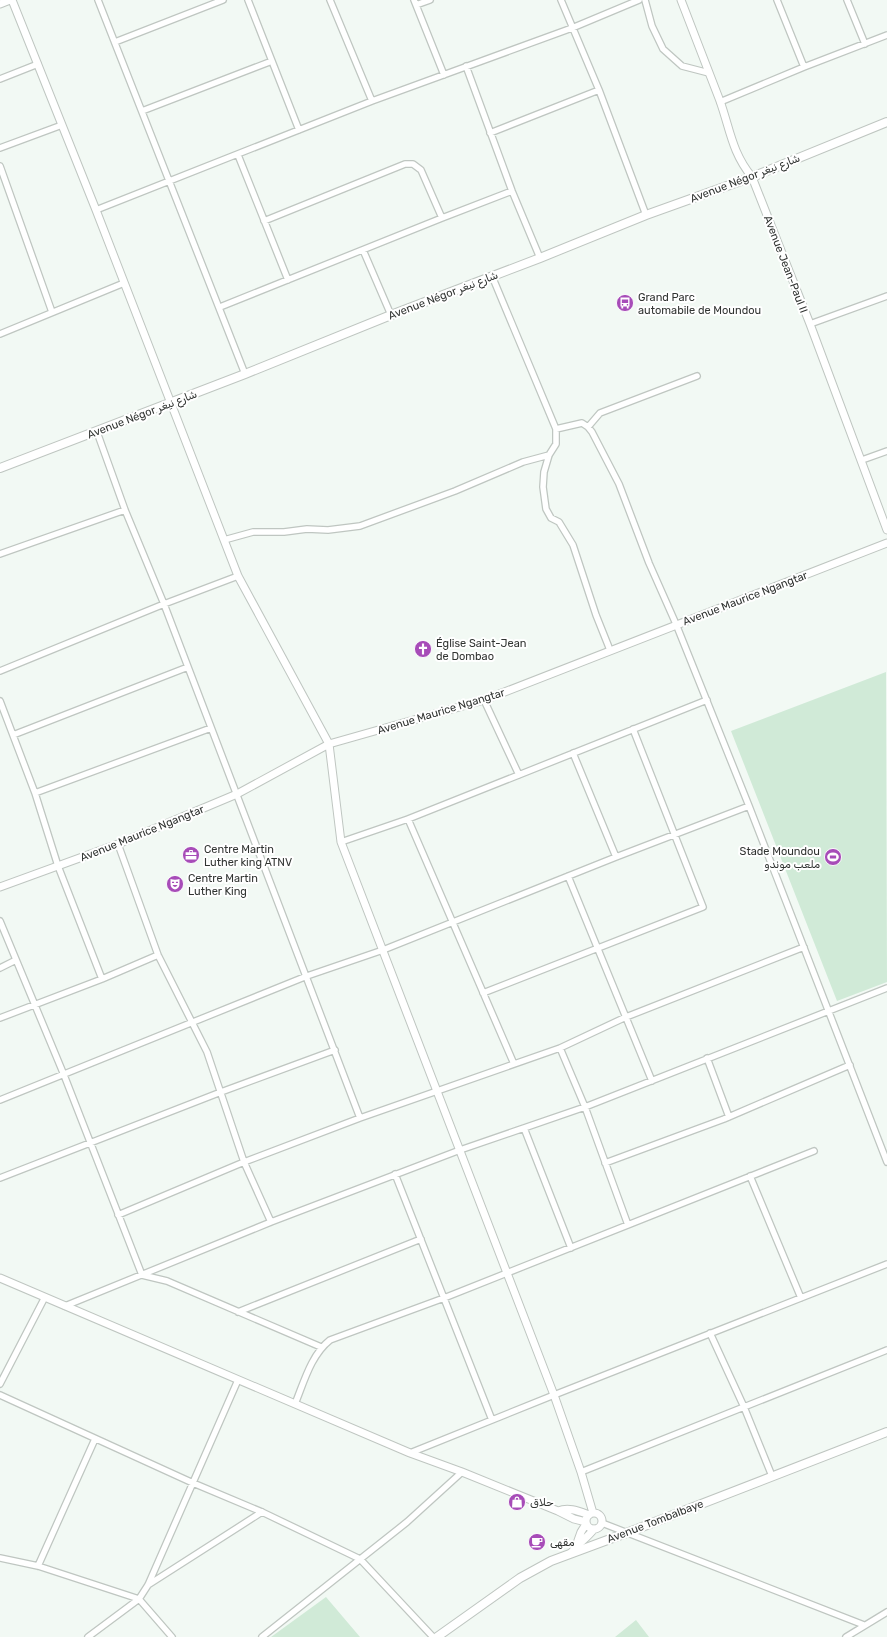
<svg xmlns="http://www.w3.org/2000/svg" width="887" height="1637" viewBox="0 0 887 1637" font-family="Rubik,Cairo,sans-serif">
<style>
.green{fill:#d0ead7}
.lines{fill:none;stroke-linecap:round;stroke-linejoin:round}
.minor-casing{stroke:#bfc6c1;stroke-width:8}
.tertiary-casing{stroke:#bfc6c1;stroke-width:9}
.secondary-casing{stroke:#bfc6c1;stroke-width:10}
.minor{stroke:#fff;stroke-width:5.5}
.tertiary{stroke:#fff;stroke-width:7}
.secondary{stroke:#fff;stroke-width:8}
.labels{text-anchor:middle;stroke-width:4;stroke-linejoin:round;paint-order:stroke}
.street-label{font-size:11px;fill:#313432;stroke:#fff}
.poi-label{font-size:11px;fill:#313432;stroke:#fff;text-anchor:start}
</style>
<rect width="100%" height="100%" fill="#f2f9f4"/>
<path class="green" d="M886,672l1,310 -50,19 -106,-270z
M326,1597l34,40h-89z
M636,1620l13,17h-34z"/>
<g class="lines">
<g class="minor-casing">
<path id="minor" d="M98,0l147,374
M248,0l51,130
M330,0l42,101
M414,0l30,75
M561,0l38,90 47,125
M645,0l7,26 11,23 19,17 27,7
M777,0l27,67
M847,0l18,44
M416,5l14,-5
M115,42l108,-42
M466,66l46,125 28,67
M0,79l38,-15
M720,102l84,-35 83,-32
M142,111l130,-50
M490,133l109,-43
M0,148l62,-23
M238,155l50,125
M0,166l52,146
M96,210l276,-109 200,-73 67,-28
M264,221l141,-57h8l8,6 21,48
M363,250l28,65
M492,276l64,153v15l-7,11 -5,17 -1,15 3,22 5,9 8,4 14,23 23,70 14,35
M220,307l222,-89 70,-27
M810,324l77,-28
M0,334l124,-51
M588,427l12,-14 97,-37
M556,429l26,-6 6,4 4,5 27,52 30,79 27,61 73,182 138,356
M97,432l28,78 39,94 196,514
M862,460l25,-9
M224,540l29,-8h31l23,-3 21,1 32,-4 95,-35 68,-29 26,-7
M0,554l125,-44
M0,671l164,-67 74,-28
M484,700l35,75
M0,701l35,92 23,73 44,113
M13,735l175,-68
M573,753l43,104
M35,793l176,-65
M408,819l106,245
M341,842l67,-23 299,-119
M118,844l40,111 49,97 37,110 27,60
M568,876l84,205
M0,921l64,154 78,200 25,6 154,66
M0,968l16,-8
M483,993l220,-86 -70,-178
M0,1018l102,-39 56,-24
M560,1048l25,59 43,118
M707,1058l22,59
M0,1100l307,-124 76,-26 233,-93 133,-51
M524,1128l47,120
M605,1163l119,-44 126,-54
M395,1174l97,246
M750,1176l51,122
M0,1178l221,-86 114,-42
M118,1215l126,-53 116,-44 200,-70 66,-31 178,-70
M65,1306l206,-84 189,-72 125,-43 302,-119
M238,1312l183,-73
M710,1333l34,74 28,69
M0,1384l45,-87
M0,1395l193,88 69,29 98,47 73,78
M295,1404c9,-22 16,-49 35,-64l114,-42 370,-147
M410,1453l144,-58 333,-131
M581,1472l306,-122
M602,1523l262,102
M0,1558l38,8 101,33 33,38
M38,1566l57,-127
M148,1585l114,-73
M88,1637l51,-38 9,-14 90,-205
M262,1637l145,-115 55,-50
M846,1637l41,-25"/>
</g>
<g class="tertiary-casing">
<path id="tertiary" d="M12,0l84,210 142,366 91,168 12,98 213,553 27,77 12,41
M681,0c13,34 26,67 39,101 10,28 12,52 32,76l58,147 77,206
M0,4l10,-4
M0,887l118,-43 119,-50 92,-50 155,-44 403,-157
M0,1278l410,175 52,19 96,39 16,8 12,3
M558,1511c11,-4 20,0 31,4
M586 1521a8 8 0 1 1 16 0a8 8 0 1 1-16 0Z
M576,1546l5,-14 5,-8
M571,1553c7,-9 16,-15 23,-24"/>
</g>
<g class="secondary-casing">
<path id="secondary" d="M0,468l245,-94 146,-59 149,-57 106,-43 106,-38 135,-55
M437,1637l83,-59 31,-17 78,-29 258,-100"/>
</g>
<use href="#minor" class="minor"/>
<use href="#tertiary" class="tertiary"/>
<use href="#secondary" class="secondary"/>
</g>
<defs>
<g id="bus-disc" transform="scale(0.9)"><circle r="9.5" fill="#a74cb8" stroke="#fff"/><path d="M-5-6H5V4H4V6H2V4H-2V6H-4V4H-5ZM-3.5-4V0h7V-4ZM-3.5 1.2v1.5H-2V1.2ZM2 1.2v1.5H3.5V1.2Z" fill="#fff"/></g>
<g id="church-disc" transform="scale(0.9)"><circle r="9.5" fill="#a74cb8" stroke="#fff"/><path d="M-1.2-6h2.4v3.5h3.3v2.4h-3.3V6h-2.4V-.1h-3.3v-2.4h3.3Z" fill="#fff"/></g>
<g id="office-disc" transform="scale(0.9)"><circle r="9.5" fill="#a74cb8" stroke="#fff"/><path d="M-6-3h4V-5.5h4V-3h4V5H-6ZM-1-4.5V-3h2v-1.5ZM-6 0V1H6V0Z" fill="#fff"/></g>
<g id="stadium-disc" transform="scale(0.9)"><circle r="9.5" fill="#a74cb8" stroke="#fff"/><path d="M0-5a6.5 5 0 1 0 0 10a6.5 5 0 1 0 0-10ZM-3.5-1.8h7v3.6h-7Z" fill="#fff"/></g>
<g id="theatre-disc" transform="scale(0.9)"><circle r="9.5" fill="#a74cb8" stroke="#fff"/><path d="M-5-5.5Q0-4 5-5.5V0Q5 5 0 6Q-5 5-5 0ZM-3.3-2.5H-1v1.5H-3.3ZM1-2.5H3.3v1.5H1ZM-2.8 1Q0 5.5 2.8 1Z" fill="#fff"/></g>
<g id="shop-disc" transform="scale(0.9)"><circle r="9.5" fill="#a74cb8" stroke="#fff"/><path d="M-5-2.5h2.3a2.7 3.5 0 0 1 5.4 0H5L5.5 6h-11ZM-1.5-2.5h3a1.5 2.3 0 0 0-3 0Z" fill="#fff"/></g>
<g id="cafe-disc" transform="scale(0.9)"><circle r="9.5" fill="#a74cb8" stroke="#fff"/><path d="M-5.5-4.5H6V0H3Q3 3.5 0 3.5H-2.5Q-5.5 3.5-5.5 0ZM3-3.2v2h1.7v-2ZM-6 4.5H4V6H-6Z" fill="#fff"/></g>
</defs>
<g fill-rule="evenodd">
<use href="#bus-disc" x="625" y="303"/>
<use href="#church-disc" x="423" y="649"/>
<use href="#office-disc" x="191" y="855"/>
<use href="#stadium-disc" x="833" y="857"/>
<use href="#theatre-disc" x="175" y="884"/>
<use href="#shop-disc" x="517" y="1502"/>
<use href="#cafe-disc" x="537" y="1542"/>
</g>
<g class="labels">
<g class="street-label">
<text transform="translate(745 178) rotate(-21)" y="4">Avenue Négor شارع نيغر</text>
<text transform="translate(786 264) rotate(69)" y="4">Avenue Jean-Paul II</text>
<text transform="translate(443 295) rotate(-21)" y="4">Avenue Négor شارع نيغر</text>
<text transform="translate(142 414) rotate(-21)" y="4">Avenue Négor شارع نيغر</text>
<text transform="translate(745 598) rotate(-21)" y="4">Avenue Maurice Ngangtar</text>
<text transform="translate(441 711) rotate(-17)" y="4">Avenue Maurice Ngangtar</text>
<text transform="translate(142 833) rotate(-22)" y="4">Avenue Maurice Ngangtar</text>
<text transform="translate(655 1521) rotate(-21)" y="4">Avenue Tombalbaye</text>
</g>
<g class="poi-label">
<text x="638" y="301">Grand Parc<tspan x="638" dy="13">automabile de Moundou</tspan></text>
<text x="436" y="647">Église Saint-Jean<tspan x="436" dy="13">de Dombao</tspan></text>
<text x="204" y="853">Centre Martin<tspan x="204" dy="13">Luther king ATNV</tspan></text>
<text x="820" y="855" text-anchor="end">Stade Moundou<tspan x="820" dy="13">ملعب موندو</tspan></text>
<text x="188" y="882">Centre Martin<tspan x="188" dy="13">Luther King</tspan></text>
<text x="530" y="1506">حلاق</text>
<text x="550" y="1546">مقهى</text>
</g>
</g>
</svg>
